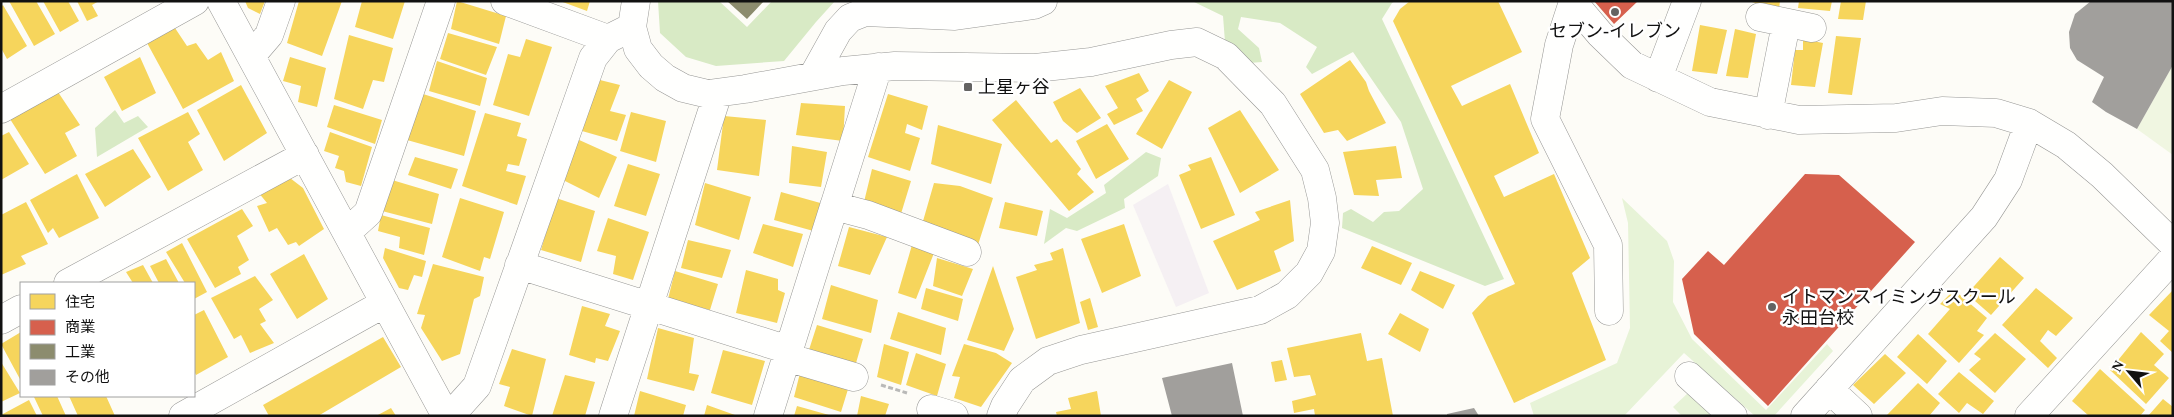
<svg xmlns="http://www.w3.org/2000/svg" width="2174" height="417" viewBox="0 0 2174 417" font-family="'Times New Roman','Noto Sans JP',serif">
<style>
.industrial{fill:#f5f0f3}
.green{fill:#e7f3d7}
.forest{fill:#d8eac5}
.pitch{fill:#f0f6e1}
.homes{fill:#f6d55c}
.shops{fill:#d6604d}
.industry{fill:#8c8c6e}
.building{fill:#a19f9c}
.lines{fill:none;stroke-linecap:round;stroke-linejoin:round}
.minor-casing{stroke:#979795;stroke-width:29}
.path{stroke:#b9b9b8;stroke-width:3;stroke-dasharray:5 2.5;stroke-linecap:butt}
.minor{stroke:#fffffe;stroke-width:28}
.poi-dot{fill:#646362;stroke:#fff;stroke-width:2}
.labels{text-anchor:middle;stroke-width:5;stroke-linejoin:round;paint-order:stroke}
.poi-label{font-size:18px;fill:#111;stroke:#fff;text-anchor:start}
</style>
<rect width="100%" height="100%" fill="#fdfcf7"/>
<path class="industrial" d="M1168,184l41,109 -33,14 -43,-102z"/>
<path class="green" d="M1622,198l45,43 7,20 -1,41 19,37 74,71 61,-66 6,7 -59,65h-19l-71,-63 -60,63h-90l-4,-13 87,-40 13,-35 -2,-105z
M1689,392l26,24h-33l-9,-9z"/>
<path class="forest" d="M658,1h61l28,26 25,-26h63l-19,21 -32,39 -68,5 -30,-9 -26,-24z
M1192,1h203l-3,2 -10,16 122,260 -19,7 -143,-58 1,-15 8,-4 22,13 11,-10 15,-1 24,-22 -22,-67 -48,-70 -41,22 -6,-7 11,-20 -37,-24 -39,-6 -3,12 21,19 3,14 -13,1 -24,-21 -2,-26z
M115,110l9,13 14,-7 10,11 -51,30 -2,-29z
M1146,152l15,6 -3,18 -34,23 1,9 -48,23 -11,-3 -22,16 6,-35 17,9 39,-25 -2,-8z"/>
<path class="pitch" d="M2173,65v90l-36,-26z"/>
<path class="homes" d="M9,1h27l19,33 -21,12z
M43,1h25l11,20 -19,11z
M77,1h22l-7,4 6,11 -11,5z
M245,1h20l-5,13 -12,-6z
M299,1h43l-20,55 -35,-13z
M362,1h43l-12,38 -38,-12z
M457,1l49,15 -7,28 -48,-15z
M560,1h30l-3,10z
M1410,1h88l24,51 -71,34 11,20 48,-22 29,69 -45,23 10,21 50,-23 36,84 -18,15 34,87 -92,43 -42,-90 16,-17 27,-12 -122,-263 7,-12z
M1752,1h28l-1,8 -27,-7z
M1799,1h33l-2,10 -32,-3z
M1841,1h25l-3,19 -25,-1z
M3,5l24,41 -20,13 -6,-11v-41z
M173,25l14,21 9,-3 12,17 13,-8 13,29 -51,28 -37,-68z
M1700,25l27,5 -10,44 -25,-3z
M1735,29l21,5 -8,44 -22,-2z
M448,33l49,14 -11,28 -46,-16z
M349,35l44,13 -9,34 -11,-2 -10,29 -29,-10z
M1836,36l25,2 -9,57 -24,-2z
M526,39l26,8 -23,69 -36,-11 15,-51 12,3z
M1803,39l20,4 -8,44 -24,-2 4,-35h8z
M140,57l16,36 -34,18 -18,-34z
M290,57l36,11 -9,39 -19,-5 3,-16 -18,-5z
M1350,60l16,22 3,9 17,32 -39,18 -9,-11 -14,3 -24,-39z
M437,61l50,17 -7,28 -51,-15z
M1139,73l10,18 -13,8 7,12 -29,14 -7,-11 11,-6 -13,-22z
M596,79l24,6 -10,26 16,4 -9,26 -35,-10z
M1169,80l23,12 -30,57 -26,-15z
M241,85l26,48 -43,28 -27,-51z
M1080,88l21,30 -24,15 -14,-12 -10,-19z
M58,92l22,33 -15,8 12,23 -32,18 -35,-55z
M420,93l56,18 -12,45 -57,-16z
M888,94l40,12 -6,24 -15,-6 -2,9 15,5 -10,33 -42,-14z
M1016,100l35,43 6,-4 24,30 -4,5 17,18 -25,19 -77,-91z
M801,103l44,3 -2,35 -47,-6z
M334,105l48,15 -7,24 -48,-17z
M1240,110l39,60 -39,23 -32,-65z
M188,112l12,22 -12,8 15,28 -35,21 -30,-53z
M631,112l35,9 -10,41 -36,-11z
M485,113l36,10 -4,13 10,3 -8,27 -11,-2 -2,7 20,5 -9,29 -55,-19z
M724,116l42,4 -7,56 -42,-6z
M1107,124l22,35 -33,20 -20,-38z
M938,125l64,19 -11,40 -60,-20z
M9,132l20,32 -28,16v-44z
M330,132l42,15 -11,39 -15,-4 -2,-11 -9,-3 4,-12 -15,-5z
M577,139l40,18 -18,41 -38,-19z
M792,146l35,6 -6,35 -32,-4z
M1396,146l6,32 -26,2 3,16 -25,-1 -11,-43z
M133,149l18,28 -46,30 -20,-33z
M415,157l43,12 -7,20 -43,-14z
M1211,157l24,58 -34,14 -22,-54 12,-5 -3,-5z
M628,164l32,10 -14,42 -32,-10z
M872,169l39,12 -11,36 -37,-11z
M77,174l22,44 -40,20 -6,-10 -5,5 -18,-33z
M290,178l13,10 21,41 -25,17 -3,-4 -8,3 -11,-17 -8,4 -12,-26 10,-3 -9,-11z
M392,180l47,14 -7,30 -50,-13z
M705,183l46,14 -12,43 -44,-15z
M934,183l26,3 33,12 -16,50 -56,-20z
M781,192l43,12 -7,28 -43,-12z
M460,198l44,14 -14,47 -6,-2 -4,14 -38,-14z
M556,198l39,13 -14,51 -40,-12z
M1290,200l4,41 -20,10 7,20 -44,19 -24,-49 47,-21 -5,-8z
M26,202l22,42 -27,12 5,8 -25,11v-60z
M1005,202l38,9 -6,25 -38,-8z
M242,209l11,17 -16,10 12,24 -11,7 3,7 -26,14 -28,-49z
M381,215l49,13 -6,27 -25,-7 1,-11 -22,-6z
M608,218l41,14 -16,48 -20,-6 3,-18 -19,-5z
M763,224l40,10 -10,33 -40,-14z
M1124,224l17,52 -39,17 -21,-54z
M849,227l38,10 -17,38 -32,-9z
M688,240l43,10 -9,28 -41,-10z
M182,243l25,49 -13,7v-16h-9l-19,-31z
M912,245l22,8 -18,46 -18,-6z
M1372,246l40,17 -11,22 -40,-17z
M385,248l41,13 -4,16 -8,-2 -6,15 -9,-2 -16,-30z
M1063,248l17,75 -44,16 -20,-62 21,-7 -3,-5 19,-5 -3,-7z
M304,254l24,45 -31,20 -27,-45z
M2000,257l24,21 -33,37 -24,-21z
M937,258l36,11 -11,27 -29,-10z
M166,259l13,24h-20l-9,-17z
M433,264l51,13 -4,19 -6,3 -14,55 -18,7 -21,-33 4,-13 -8,-1z
M143,265l10,18h-20l-7,-11z
M993,266l21,63 -10,22 -37,-11z
M746,270l32,9v11l7,3 -8,30 -41,-10z
M675,271l43,13 -8,26 -42,-11z
M1420,271l35,14 -12,24 -32,-19z
M255,276l18,24 -14,9 7,12 -6,3 14,19 -24,10 -9,-18 -7,4 -23,-41z
M831,285l47,15 -7,33 -49,-14z
M926,288l37,11 -5,22 -37,-12z
M2036,288l37,30 -17,18 -8,-6 -8,11 17,17 -9,10 -46,-43z
M1954,290l33,28 -10,13 7,4 -25,28 -31,-29 22,-25 -10,-5z
M2173,290v63l-13,-12 9,-10 -20,-16z
M1090,298l8,29 -10,3 -8,-28z
M582,306l28,8 -5,12 15,5 -12,30 -12,-3 -1,5 -26,-8z
M204,310l24,47 -32,18 -2,-4v-56z
M898,312l48,16 -5,27 -51,-16z
M1400,313l29,16 -9,23 -32,-18z
M817,325l46,14 -9,31 -47,-14z
M658,328l36,10 -5,35 10,2 -5,16 -47,-12z
M21,332v49l-20,-37z
M2141,332l23,22 -10,11 15,13 -23,26 -36,-34z
M1361,333l6,28 15,-3 11,58h-78l-1,-7 -20,4 -2,-12 24,-6 -6,-20 -16,2 -7,-29z
M1995,333l31,26 -31,34 -26,-23 12,-11 -7,-5z
M1918,334l29,27 -20,23 -30,-27z
M383,337l18,30 -83,49h-49l-6,-11z
M884,344l25,8 -8,33 -24,-8z
M964,344l32,9 16,10 -31,44 -27,-9 6,-21 -8,-1z
M512,349l34,10 -14,57 -28,-10 6,-19 -11,-3z
M723,350l42,11 -13,44 -41,-12z
M916,353l30,11 -9,32 -31,-11z
M1885,354l21,19 -32,31 -21,-19z
M1282,360l5,20 -12,2 -4,-20z
M1,362l19,31 -19,9z
M2100,369l45,41 -5,6h-51l-17,-15z
M1959,372l35,29 -11,13 -16,-11 -8,10 -21,-19z
M800,373l49,13 -8,26 -47,-15z
M565,375l30,7 -10,34h-33z
M1918,383l22,20 -11,13h-43z
M640,391l46,14 -3,11h-49z
M1097,391l4,25h-44l-1,-4 15,-3 -3,-11z
M37,396h20l9,20h-23l-9,-19z
M69,396h37l9,20h-37z
M861,396l28,8 -4,12h-28z
M2163,399l10,8v9h-25z
M29,400l8,16h-36v-1z
M707,405l28,10v1h-31z
M797,406l32,9v1h-35z
M391,408l5,8h-20z"/>
<path class="shops" d="M1594,1h44l-24,23z
M1805,174l34,1 76,67 -147,164 -74,-72 -12,-55 26,-28 16,14z"/>
<path class="industry" d="M727,1h37l-17,18z"/>
<path class="building" d="M2091,1h82v64l-36,64 -31,-17 -14,-10 12,-25 -27,-17 -7,-12 -1,-16 6,-18z
M1232,363l11,53h-71l-10,-38z
M1474,408l5,8h-32v-2z"/>
<g class="lines">
<g class="minor-casing">
<path id="minor" d="M221,1l225,415
M505,1l103,38
M636,1l-4,26 6,22 13,17 14,12 18,10 25,6 37,-5 98,-18 52,-5 140,2 56,-6 80,-17 26,-3 29,14 47,48 42,66 7,28 3,25 -4,28 -12,22 -22,22 -27,15 -179,40 -33,11 -26,19 -17,26 -4,10
M1572,1l28,33 32,31 78,37 89,18 97,-2 46,-7 54,2 33,10 37,22 36,30 71,69
M1573,2l-14,43 -14,74 63,126 1,66
M1760,17l52,11
M251,56l18,-21 12,-34
M813,76l25,-45 12,-13 15,-6 90,4 79,-11 9,-4
M1658,78l29,-77
M1,109l194,-108
M1768,115l18,-91
M834,206l34,9 99,37
M347,232l21,-19 73,-212
M519,265l270,85
M68,283l237,-128
M1,320l20,-11
M786,357l68,20
M1689,376l44,40
M1829,389l29,27
M931,409l23,7
M183,416l202,-113
M450,416l27,-30 116,-328 15,-19 24,-12
M613,416l105,-323
M768,416l110,-349
M1805,416l179,-199 24,-37 21,-57
M2029,416l144,-158"/>
</g>
<path class="path" d="M881,385l26,8"/>
<use href="#minor" class="minor"/>
</g>
<g class="poi-dot">
<circle cx="1615" cy="12" r="5"/>
<rect x="963" y="82" width="10" height="10" rx="2.5"/>
<circle cx="1772" cy="307" r="5"/>
</g>
<g class="labels">
<g class="poi-label">
<text x="1615" y="37" text-anchor="middle">セブン-イレブン</text>
<text x="978" y="93">上星ヶ谷</text>
<text x="1782" y="303">イトマンスイミングスクール<tspan x="1782" dy="21">永田台校</tspan></text>
</g>
</g>
<rect width="2174" height="417" fill="none" stroke="#111111" stroke-width="5"/>
<rect x="20" y="282" width="175" height="115" fill="#ffffff" stroke="#a0a0a0"/>
<rect x="30" y="294" width="25" height="15" fill="#f6d55c" stroke="#a0a0a0"/>
<text x="65" y="307" font-size="15" fill="#111111">住宅</text>
<rect x="30" y="320" width="25" height="15" fill="#d6604d" stroke="#a0a0a0"/>
<text x="65" y="332" font-size="15" fill="#111111">商業</text>
<rect x="30" y="344" width="25" height="15" fill="#8c8c6e" stroke="#a0a0a0"/>
<text x="65" y="357" font-size="15" fill="#111111">工業</text>
<rect x="30" y="370" width="25" height="15" fill="#a19f9c" stroke="#a0a0a0"/>
<text x="65" y="382" font-size="15" fill="#111111">その他</text>
<g transform="translate(2129 372) rotate(298)" stroke="#ffffff" stroke-width="4" paint-order="stroke">
<path d="M0-4L9 19L0 12L-9 19Z" fill="#111111"/>
<text y="-8" font-size="14" font-weight="bold" text-anchor="middle" fill="#111111">N</text>
</g>
</svg>
